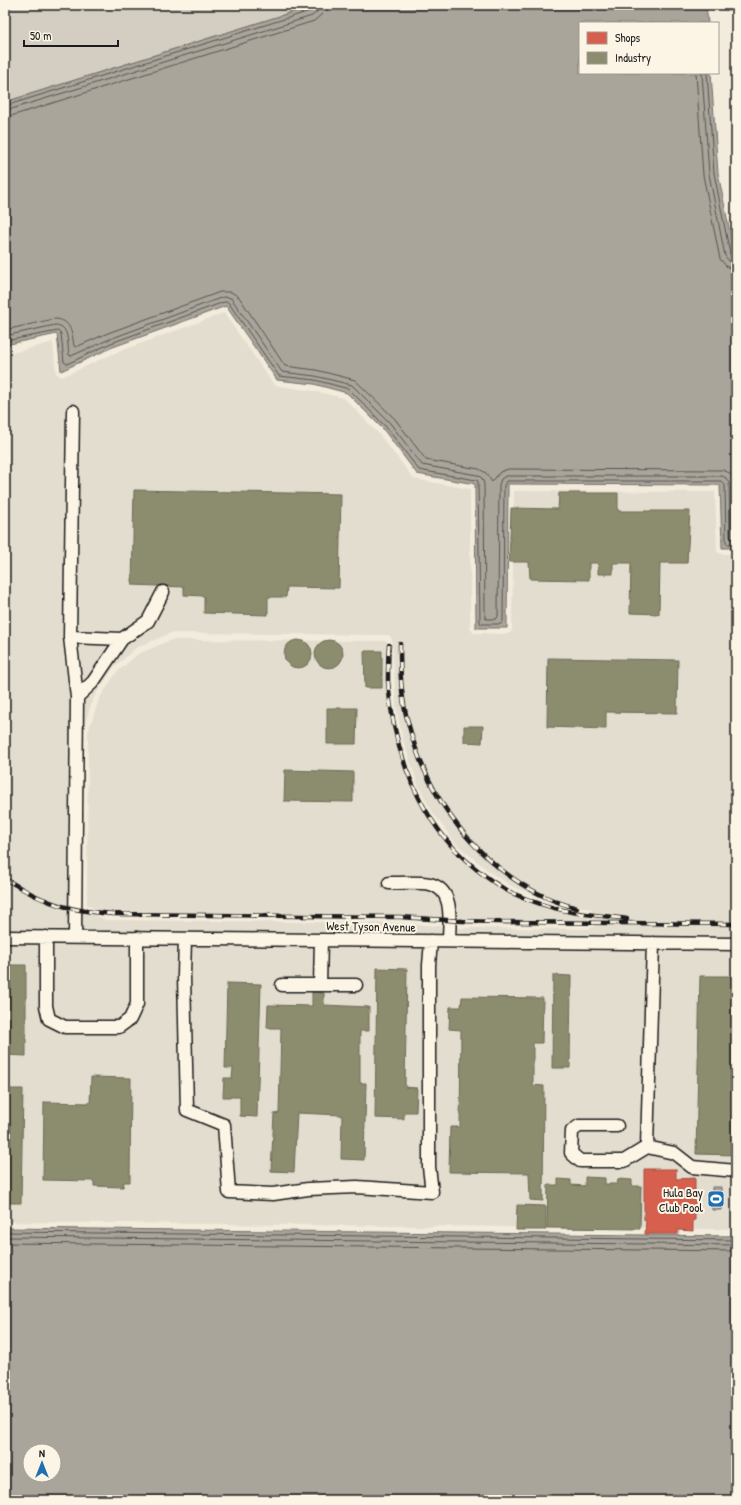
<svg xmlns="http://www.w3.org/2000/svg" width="741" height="1505" viewBox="0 0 741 1505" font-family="'Patrick Hand',sans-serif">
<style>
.built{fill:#e3ddcf;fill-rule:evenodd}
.green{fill:#d3cec1;stroke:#78756e}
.water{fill:#aaa59b;stroke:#716e68;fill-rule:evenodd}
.shops{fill:#d6604d;stroke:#9e4c3e}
.industry{fill:#8c8c6e;stroke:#6a6a55}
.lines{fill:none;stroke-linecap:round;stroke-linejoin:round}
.shore{stroke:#55534f;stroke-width:1}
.minor-casing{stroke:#1c1c1c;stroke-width:15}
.minor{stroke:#fcf5e5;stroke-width:12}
.rail-casing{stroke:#1c1c1c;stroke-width:4.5}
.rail{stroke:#fcf5e5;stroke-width:3;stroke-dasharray:9;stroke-linecap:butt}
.labels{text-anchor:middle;stroke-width:4;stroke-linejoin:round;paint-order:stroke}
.street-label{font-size:13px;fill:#1c1c1c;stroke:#fcf5e5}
.poi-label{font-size:13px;fill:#1c1c1c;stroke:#fcf5e5;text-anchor:end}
</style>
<rect width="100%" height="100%" fill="#f3ecdd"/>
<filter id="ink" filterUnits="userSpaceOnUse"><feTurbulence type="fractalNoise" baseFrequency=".025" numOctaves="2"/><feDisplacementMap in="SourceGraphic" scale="8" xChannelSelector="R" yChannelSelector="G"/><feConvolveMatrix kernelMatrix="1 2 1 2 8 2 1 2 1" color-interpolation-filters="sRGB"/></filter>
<g filter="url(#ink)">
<path class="built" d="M224,313l50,72 39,6 31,7 35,36 35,45 56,10v139l2,3 2,2 33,1 3,-1 2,-3 2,-139 201,1 2,60 5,2h14v383l-731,-7v-575l48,-13 3,31 6,4 53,-24zM171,633l217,2 3,2 1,4 4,65 6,31 16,48 15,28 23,31 35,29 22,14 27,10 51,12 2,3 1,14 -5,3 -127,-1 -62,-5 -295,-3 -20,-10 -3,-5v-173l12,-35 20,-30 22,-19z
M171,640l216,1 4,66 6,32 16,49 16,29 23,32 36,30 22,13 28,11 29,8 21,3 1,9 -127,-2 -62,-4 -295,-4 -18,-8 1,-173 11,-33 18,-27 21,-18z
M5,944l731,7v277l-19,1 -712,-7z"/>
<path class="green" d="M5,5h310l-310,97z"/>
<path class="water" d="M315,5h391l2,18h-128v50h131l7,100 18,90v285h-14l-2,-63 -212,-1 -1,144h-31l-1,-144 -58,-10 -34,-45 -36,-36 -33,-9 -37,-4 -51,-74 -113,41 -52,24 -4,-37 -52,11v-243z
M712,1187h9v23h-9z
M5,1228l731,8v264h-731zM30,1451h24v24h-24z"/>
<path class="shops" d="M644,1169h32v10l19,-1v42h-2v11l-15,-1v4h-33l1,-14h-2z"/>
<path class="industry" d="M134,490l207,4 -2,94 -52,-1 -1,10h-18v18l-64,-2v-17l-20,-1v-8l-52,-2z
M559,493h59v18h72l-3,52h-27l-1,51 -29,-1 1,-50h-18v11h-15v-11h-9v17l-59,-1 -1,-17h-20l2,-54 47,1z
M735,603h1v30h-1z
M284 654a14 14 0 1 1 28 0a14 14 0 1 1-28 0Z
M315 654a14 14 0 1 1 28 0a14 14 0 1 1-28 0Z
M364,651h18v37h-17z
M548,658l130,2 -1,53 -71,-1v17l-59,-2z
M327,708h30l-1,36h-29z
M464,726h19l-1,17 -18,-1z
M285,770l68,2v30l-69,-1z
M5,965h21v91l-21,-1z
M377,968l30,1 -2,118 12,1 -1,24h-12v7l-29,-1z
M553,975l18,1 -1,92h-18z
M700,976h36v179l-40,-1z
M227,983l34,1 -4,133 -17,-1v-19h-17l1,-19h8l1,-10h-8z
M312,992l12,1v12l45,2v24h-9v52h6l-2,77 -23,-1 1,-44 -45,-2 -3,59 -23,-1 3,-57 5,-1 2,-85h-14l1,-23 44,1z
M462,997l81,1 -1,45h-9v42l11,1 -1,115 -13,-1 -1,-27 -80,-1 1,-45h10l1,-97 -12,-1 1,-22h11z
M91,1077l40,1 -1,104h-6l-1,5 -29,-1v-5l-51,-1 1,-78 46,1z
M5,1089h18l-2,114h-16v-51h2v-12h-2z
M585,1177l20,1v6h12l1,-5 14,1v6h9l-1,43 -93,-1 1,-43h10v-6l13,1v5l14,1z
M517,1205l29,1v24h-30z"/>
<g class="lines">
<path class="shore" d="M696,73l7,102 17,84 7,8 9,2
M702,73l7,101 16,82 4,5 7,2
M707,73l7,100 16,81 2,3 4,1
M5,106l305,-95 3,-2 1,-4
M5,111l307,-95 5,-4 2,-7
M5,117l6,-1 303,-95 8,-7 3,-9
M5,330l49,-11c17,0 18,14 20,27l2,1 32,-14 112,-41h11l8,5 46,69 31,4 39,10 40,39 31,41 53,9 7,4 6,9 8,-10 8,-3 214,1c17,4 14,22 14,36
M5,336l50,-11c15,0 12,19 14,30l2,1 39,-17 113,-42 8,1 51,74 33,4 37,9 38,38 32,42 55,10 5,3 2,6 1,133 1,2h10l2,-2 1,-132 2,-6 5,-3h216l4,2 3,5 1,54 2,2h4
M5,341l53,-10 3,3 3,28 3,2 44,-21 113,-41h4l51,74 36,4 34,9 37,38 33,43 57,10 2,1 2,141 1,2h20l2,-2 1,-137 3,-4h214l4,4 1,57 1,2h9
M5,1232l731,8
M5,1237l731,8
M5,1243l731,8"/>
<g class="minor-casing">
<path id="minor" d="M73,411l-3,226 7,60
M70,637l52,2
M389,883c10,0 32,-1 41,1 25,6 19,38 19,57
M5,937l731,7
M46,937v69l3,13 16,8h54l11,-8 7,-15v-66
M75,937l2,-240 16,-15 29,-43 26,-18 15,-29
M185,939l-1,36 3,135 37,15 5,67 44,2 35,-5 49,-2 75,5 -3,-25v-202l2,-24
M653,943l-6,204 27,6 18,14 44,4
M282,985h74
M320,985l1,-45
M617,1126h-38l-7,5 -1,22 9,8h44l23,-14"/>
</g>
<use href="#minor" class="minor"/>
<g class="rail-casing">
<path id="rail" d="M400,644c0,28 1,56 9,82 4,15 9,30 15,43 28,64 85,122 153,139
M389,645c-1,12 -1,24 -1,36 5,70 31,142 87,187 11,9 24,19 37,25 18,8 36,14 55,18 20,4 40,5 60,8
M5,879c13,7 25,15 38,20 22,10 46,13 70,15l287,3 62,4 36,1 238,2"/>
</g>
<use href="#rail" class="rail"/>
</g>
</g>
<defs>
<g id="stadium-square" transform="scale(0.9)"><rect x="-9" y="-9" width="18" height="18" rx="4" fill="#1f6fb2" stroke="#fcf5e5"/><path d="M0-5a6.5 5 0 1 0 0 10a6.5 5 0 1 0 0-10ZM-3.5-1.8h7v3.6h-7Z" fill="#fff"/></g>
</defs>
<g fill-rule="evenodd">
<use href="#stadium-square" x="716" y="1199"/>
</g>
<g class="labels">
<g class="street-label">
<text transform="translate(371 926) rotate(1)" y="5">West Tyson Avenue</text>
</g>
<g class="poi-label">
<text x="703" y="1197">Hula Bay<tspan x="703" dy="15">Club Pool</tspan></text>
</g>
</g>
<rect width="741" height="1505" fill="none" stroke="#fcf5e5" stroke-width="20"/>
<rect x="10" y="10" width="721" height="1485" fill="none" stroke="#1c1c1c" stroke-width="1.5" filter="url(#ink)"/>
<rect x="579" y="22" width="140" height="52" fill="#fcf5e5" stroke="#a29e95"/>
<rect x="587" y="32" width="20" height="12" fill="#d6604d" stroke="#a29e95"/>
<text x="615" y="42" font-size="12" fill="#1c1c1c">Shops</text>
<rect x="587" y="52" width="20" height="12" fill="#8c8c6e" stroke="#a29e95"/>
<text x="615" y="62" font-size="12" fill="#1c1c1c">Industry</text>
<g transform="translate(42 1463)"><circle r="19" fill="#fcf5e5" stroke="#a29e95"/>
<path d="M0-3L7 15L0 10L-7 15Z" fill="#1f6fb2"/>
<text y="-6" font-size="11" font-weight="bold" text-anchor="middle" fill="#1c1c1c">N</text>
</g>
<path d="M24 40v6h94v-6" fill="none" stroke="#1c1c1c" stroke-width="2"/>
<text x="30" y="40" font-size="12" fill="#1c1c1c" stroke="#fcf5e5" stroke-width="3" paint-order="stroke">50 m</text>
</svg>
